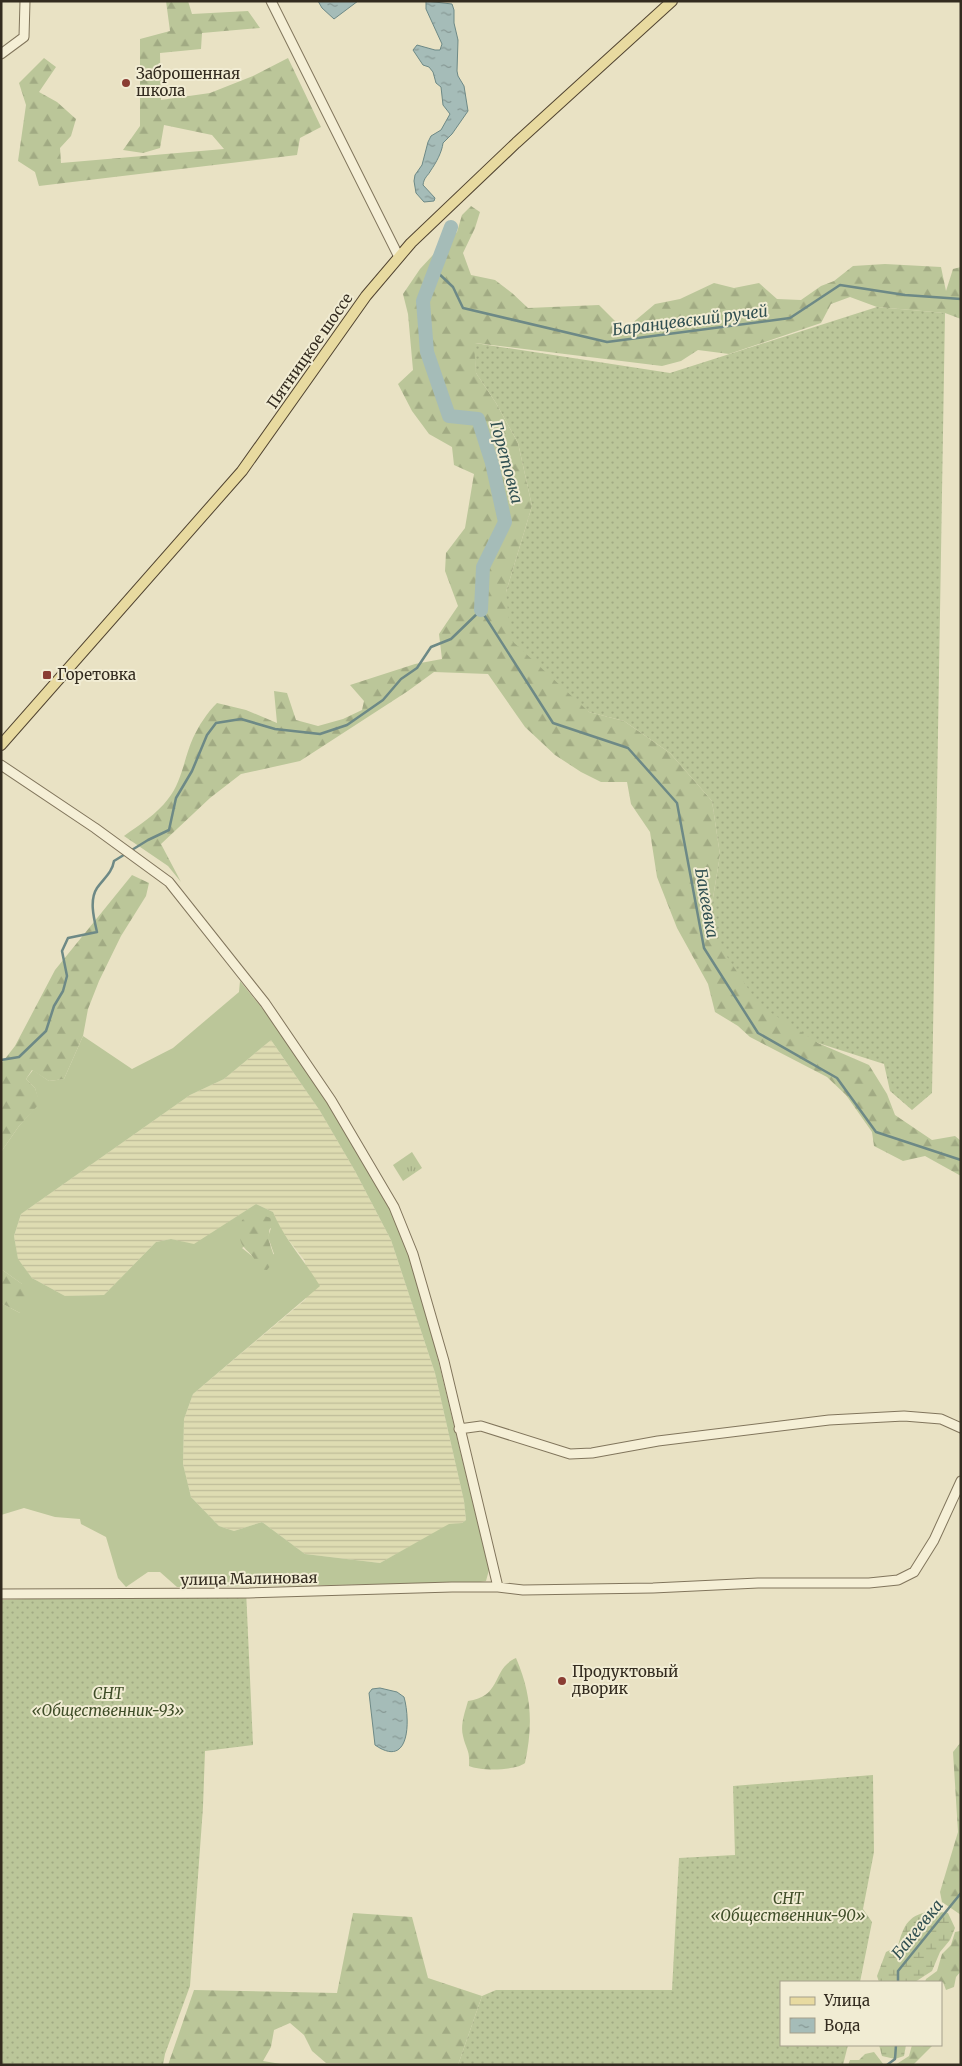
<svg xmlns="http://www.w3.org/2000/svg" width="962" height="2066" viewBox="0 0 962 2066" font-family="Merriweather,serif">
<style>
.farmland{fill:url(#farmland-rules)}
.grass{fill:#bbc699;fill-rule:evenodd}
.forest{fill:url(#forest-firs)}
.wetland{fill:url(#wetland-marsh)}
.park{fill:url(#park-tufts)}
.garden{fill:url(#garden-dots)}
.water{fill:url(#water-ripples);stroke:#6d8986}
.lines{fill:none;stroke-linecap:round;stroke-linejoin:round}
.stream{stroke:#6d8986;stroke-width:2.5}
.river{stroke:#a5bcb8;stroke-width:14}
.minor-casing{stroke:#81755c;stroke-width:11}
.major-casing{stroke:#504330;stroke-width:12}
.minor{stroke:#f5efd6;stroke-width:9}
.major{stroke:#e8daa0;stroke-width:10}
.poi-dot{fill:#8a3d33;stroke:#f1ecd3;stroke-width:2}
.labels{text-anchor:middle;stroke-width:4;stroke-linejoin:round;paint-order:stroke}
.poi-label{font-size:15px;fill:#332b1f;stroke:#f1ecd3;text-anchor:start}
.street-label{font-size:15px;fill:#332b1f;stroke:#f1ecd3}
.park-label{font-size:15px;font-style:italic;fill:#3f4d28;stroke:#f1ecd3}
.water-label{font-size:16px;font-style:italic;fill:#304f51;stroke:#f1ecd3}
</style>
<defs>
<pattern id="farmland-rules" width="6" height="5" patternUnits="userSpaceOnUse" patternTransform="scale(1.25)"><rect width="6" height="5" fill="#dedcb2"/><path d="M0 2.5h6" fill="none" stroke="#bfbd99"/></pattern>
<pattern id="forest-firs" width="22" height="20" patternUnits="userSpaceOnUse" patternTransform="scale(1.25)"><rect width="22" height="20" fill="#bbc699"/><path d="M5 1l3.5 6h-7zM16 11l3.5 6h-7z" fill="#a1aa83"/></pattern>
<pattern id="wetland-marsh" width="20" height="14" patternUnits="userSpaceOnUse" patternTransform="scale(1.25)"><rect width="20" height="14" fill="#bbc699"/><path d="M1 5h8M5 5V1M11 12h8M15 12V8" fill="none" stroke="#a1aa83"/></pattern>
<pattern id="park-tufts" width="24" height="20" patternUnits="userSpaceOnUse" patternTransform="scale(1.25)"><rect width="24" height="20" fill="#bbc699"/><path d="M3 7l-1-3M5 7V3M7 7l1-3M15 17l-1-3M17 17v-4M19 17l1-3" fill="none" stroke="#a1aa83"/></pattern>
<pattern id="garden-dots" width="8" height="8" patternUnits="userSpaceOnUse" patternTransform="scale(1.25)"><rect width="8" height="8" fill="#bbc699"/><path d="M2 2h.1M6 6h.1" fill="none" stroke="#a1aa83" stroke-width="1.8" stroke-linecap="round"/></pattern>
<pattern id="water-ripples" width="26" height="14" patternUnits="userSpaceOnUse" patternTransform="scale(1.25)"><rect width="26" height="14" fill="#a5bcb8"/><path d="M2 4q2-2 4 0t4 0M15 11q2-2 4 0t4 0" fill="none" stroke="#879995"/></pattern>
</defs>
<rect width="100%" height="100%" fill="#e9e2c4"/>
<path class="farmland" d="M271,1040l49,71 35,60 36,69 44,133 29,128 2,19 -4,3 -13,2 -69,38 -75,-9 -43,-32 -28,9 -15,-5 -28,-29 -8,-33 1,-45 9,-25 113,-95 -1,-38 -25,-32 -7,-17 -17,-8 -62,41 -23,-6 -15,3 -52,53 -39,1 -33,-18 -14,-18 -4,-24 7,-22 169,-119 34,-16z"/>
<path class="grass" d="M240,981l26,32 54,77 71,120 13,28 14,41 16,64 55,227 -3,11 -12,2 -297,4 -17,-15h-12l-22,15 -8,-9 -12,-41 -25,-13 -1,-5 -25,-2 -31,-9 -23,7v-212l19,10 2,-29 -21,-15v-117l18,-26 20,-23 -4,-15 -9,-9 7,-9 16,11 15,-2 19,-43 49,33 41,-21 66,-56zM271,1040l49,71 35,60 36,69 44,133 29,128 2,19 -4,3 -13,1 -69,39 -75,-9 -43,-32 -28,9 -15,-5 -28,-29 -8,-33 1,-45 9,-25 127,-108c-15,-25 -36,-47 -47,-74l-17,-8 -62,40 -23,-5 -15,3 -52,53 -39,1 -33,-18 -14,-19 -4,-23 7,-22 169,-119 34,-16zM271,1228l-3,9 6,17 -17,6 -15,-12z"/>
<path class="forest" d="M166,1h22l4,13 56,-3 12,17 -58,5 -1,16 -41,4 1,47 49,-7 43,-17 35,-18 33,69 -21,11 -3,17 -258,31 -4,-14 -17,-11 8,-56 -7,-22 25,-25 12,9 -17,25 18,10 19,17 -5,17 -11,12 1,15 163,-14 -12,-14 -48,-10 -4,23 -17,5 -20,-3 17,-24v-87l30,-8z
M471,206l9,6 -5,16 -12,25 8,22 24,5 17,13 16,15 71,-3 25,25 31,-26 25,-5 34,-16 20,5 25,-5 18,16 24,1 20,-14 13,-5 19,-15 32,-2 56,3 5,24 7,-22 8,-2v52l-16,-6 -68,-6 -27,-10 -19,7 -10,19 -92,31 -31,-4 -17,11 -19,5 -187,-23 1,30 20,30 22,40 14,63 -26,86 83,120 35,9 46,32 42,48 8,54 -12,73 110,115 51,22 18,29 8,21 37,25 23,-4 6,5v35l-36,-20 -22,5 -29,-15 -2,-14 -26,-37 -19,-18 -77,-40 -12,-11 -23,-14 -7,-28 -31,-56 -20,-51 -7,-45 -19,-28 -4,-22h-26l-20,-10 -26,-17 -30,-28 -37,-53 -54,-2 -26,19 -108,70 -59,13 -31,24 -49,46 20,38 -13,-16 -44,-30c15,-11 33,-22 44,-37 14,-17 16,-41 25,-61 6,-13 14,-25 24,-35l29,7 31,13 -3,-32 13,2 9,27 22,6 25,-7 19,-9 2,-9 -14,-16 65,-21 27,-5 -3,-25 19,-28 -13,-35 1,-18 19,-25 9,-54 -20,-9 -2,-18 -23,-13 -17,-23 -14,-27 15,-14 -5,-56 -5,-20 17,-25 25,-27 12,-10 5,-17z
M132,875l17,8 -3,13 -25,40 -22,45 -11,28 -5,27 -19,43 -15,2 -17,-11 -6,9 9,9 5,15 -21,23 -18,26v-88l14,-18 40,-76z
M254,1213l17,5c0,7 -3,15 -2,21 2,15 11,18 -2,31l-9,-1c-4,-23 -25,-15 -16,-49z
M1,1269l38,27 -19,17 -19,-10z
M516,1658c16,37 17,67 9,105 -10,8 -45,8 -56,3 1,-17 -3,-16 -6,-30 -3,-11 2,-24 5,-35 35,-5 23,-32 48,-43z
M961,1742v173l-19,-13 -2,-10 18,-60 -5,-80z
M353,1913l59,4 16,61 54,18 -24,69 -132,-2 -14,-12 -8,-16 -14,-12 -16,7 -3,17 -8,14 24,4h-119l26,-75 143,3z
M960,1931l1,40 -5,6 -2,10 -8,3 -3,-8 -2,1 -16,-1 1,-3 11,-8 5,-17 9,-9 4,-13z
M912,2045h21l-20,20h-18l14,-9z
M874,2052l10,13h-36l2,-5h9l6,-6z"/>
<path class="wetland" d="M933,1911l15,2 7,15 -5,12 -10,12 -8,19 -17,11h-36l-2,-6 9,-24 12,-6c6,-22 11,-32 35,-35z
M879,2045h27l-2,11 -9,3 -13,-3z"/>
<path class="park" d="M412,1152l10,16 -19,13 -10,-16z"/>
<path class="garden" d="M877,307l68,6 -13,780 -20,17 -22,-19 -6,-27 -66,-21 -59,-38 -51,-77 12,-73 -8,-54 -42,-48 -46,-32 -35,-9 -78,-72 -5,-48 26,-86 -14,-63 -22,-40 -20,-30 -2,-28 1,-2 195,30z
M246,1590l7,155 -48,6 -2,56 -13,179 -25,68 -2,11h-162v-465z
M873,1775l1,77 -11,57 9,13 -12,60h-79v63h67l-5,20h-385l24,-69 14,-6h176l7,-132 56,-3 -2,-69z"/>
<path class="water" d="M318,1h40l-24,18 -12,-11z
M426,1l26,3 2,6v13l4,17 -1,31 1,5 6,10 4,25 -16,23 -9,9c-1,9 -7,20 -12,27 -3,6 -7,7 -8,15l12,13 -1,3 -10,1 -8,-9 -2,-12 1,-6 7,-10 6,-23 3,-6 10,-6 9,-16 -7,-9 -2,-18 -5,-4 -3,-11 -4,-5 -6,-2 -10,-15 4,-5 18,5h5l2,-6 -16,-35z
M380,1688l17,4 7,5c6,21 7,73 -29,48l-6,-52 3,-4z"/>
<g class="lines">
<path class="stream" d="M435,270l18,17 10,21 144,34 183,-24 50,-33 65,10 56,4
M1,1060l18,-3 27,-26 8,-25 9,-15 4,-15 -5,-25 6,-13 29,-6c-3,-13 -8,-32 0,-44 7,-10 15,-15 17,-27l34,-21 21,-10 7,-32 16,-27 15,-36 9,-12 25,-4 34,10 45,5 27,-9 36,-25 18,-21 16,-11 14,-21 20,-8 30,-29 72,113 75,25 49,55 27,145 54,85 79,45 39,54 85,28
M898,1982v-11l63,-78
M887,2065l8,-6 1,-14"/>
<path class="river" d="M451,227l-28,74 4,51 22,64 29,3 14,44 13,59 -22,45 -2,43"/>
<g class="minor-casing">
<path id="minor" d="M271,1l128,256
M1,54l23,-17 1,-36
M1,765l94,63 74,54 96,121 66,97 63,107 19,47 31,107 54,226
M459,1429l22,-3 89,28 22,-1 66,-12 171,-21 75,-4 37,3 20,9
M1,1594l248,-1 203,-6h46l25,3 130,-2 105,-5h111l29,-3 16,-8 20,-32 27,-59"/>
</g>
<g class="major-casing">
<path id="major" d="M1,745l241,-274 124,-175 45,-53 105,-100 156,-142"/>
</g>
<use href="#minor" class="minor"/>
<use href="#major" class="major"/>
</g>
<g class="poi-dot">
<circle cx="126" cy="83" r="5"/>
<rect x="42" y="670" width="10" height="10" rx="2.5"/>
<circle cx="562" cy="1681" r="5"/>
</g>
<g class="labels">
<g class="poi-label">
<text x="136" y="79">Заброшенная<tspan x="136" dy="17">школа</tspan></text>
<text x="57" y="680">Горетовка</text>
<text x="572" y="1677">Продуктовый<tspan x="572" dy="17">дворик</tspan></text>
</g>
<g class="street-label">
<text transform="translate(310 351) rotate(-55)" y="5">Пятницкое шоссе</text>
<text transform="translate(249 1579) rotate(-1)" y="5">улица Малиновая</text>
</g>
<g class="park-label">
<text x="108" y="1699">СНТ<tspan x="108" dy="17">«Общественник-93»</tspan></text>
<text x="788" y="1904">СНТ<tspan x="788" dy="17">«Общественник-90»</tspan></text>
</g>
<g class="water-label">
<text transform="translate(690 320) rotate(-7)" y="6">Баранцевский ручей</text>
<text transform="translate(507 462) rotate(75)" y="6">Горетовка</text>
<text transform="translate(707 903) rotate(80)" y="6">Бакеевка</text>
<text transform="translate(917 1929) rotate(-51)" y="6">Бакеевка</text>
</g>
</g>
<rect width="962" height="2066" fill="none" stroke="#332b1f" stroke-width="5"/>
<rect x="780" y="1981" width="162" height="65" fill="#f1ecd3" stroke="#a59f8b"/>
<rect x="790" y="1997" width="25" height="8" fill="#e8daa0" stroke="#a59f8b"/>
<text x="824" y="2006" font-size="15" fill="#332b1f">Улица</text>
<rect x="790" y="2018" width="25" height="15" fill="url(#water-ripples)" stroke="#a59f8b"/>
<text x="824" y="2031" font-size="15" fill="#332b1f">Вода</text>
</svg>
